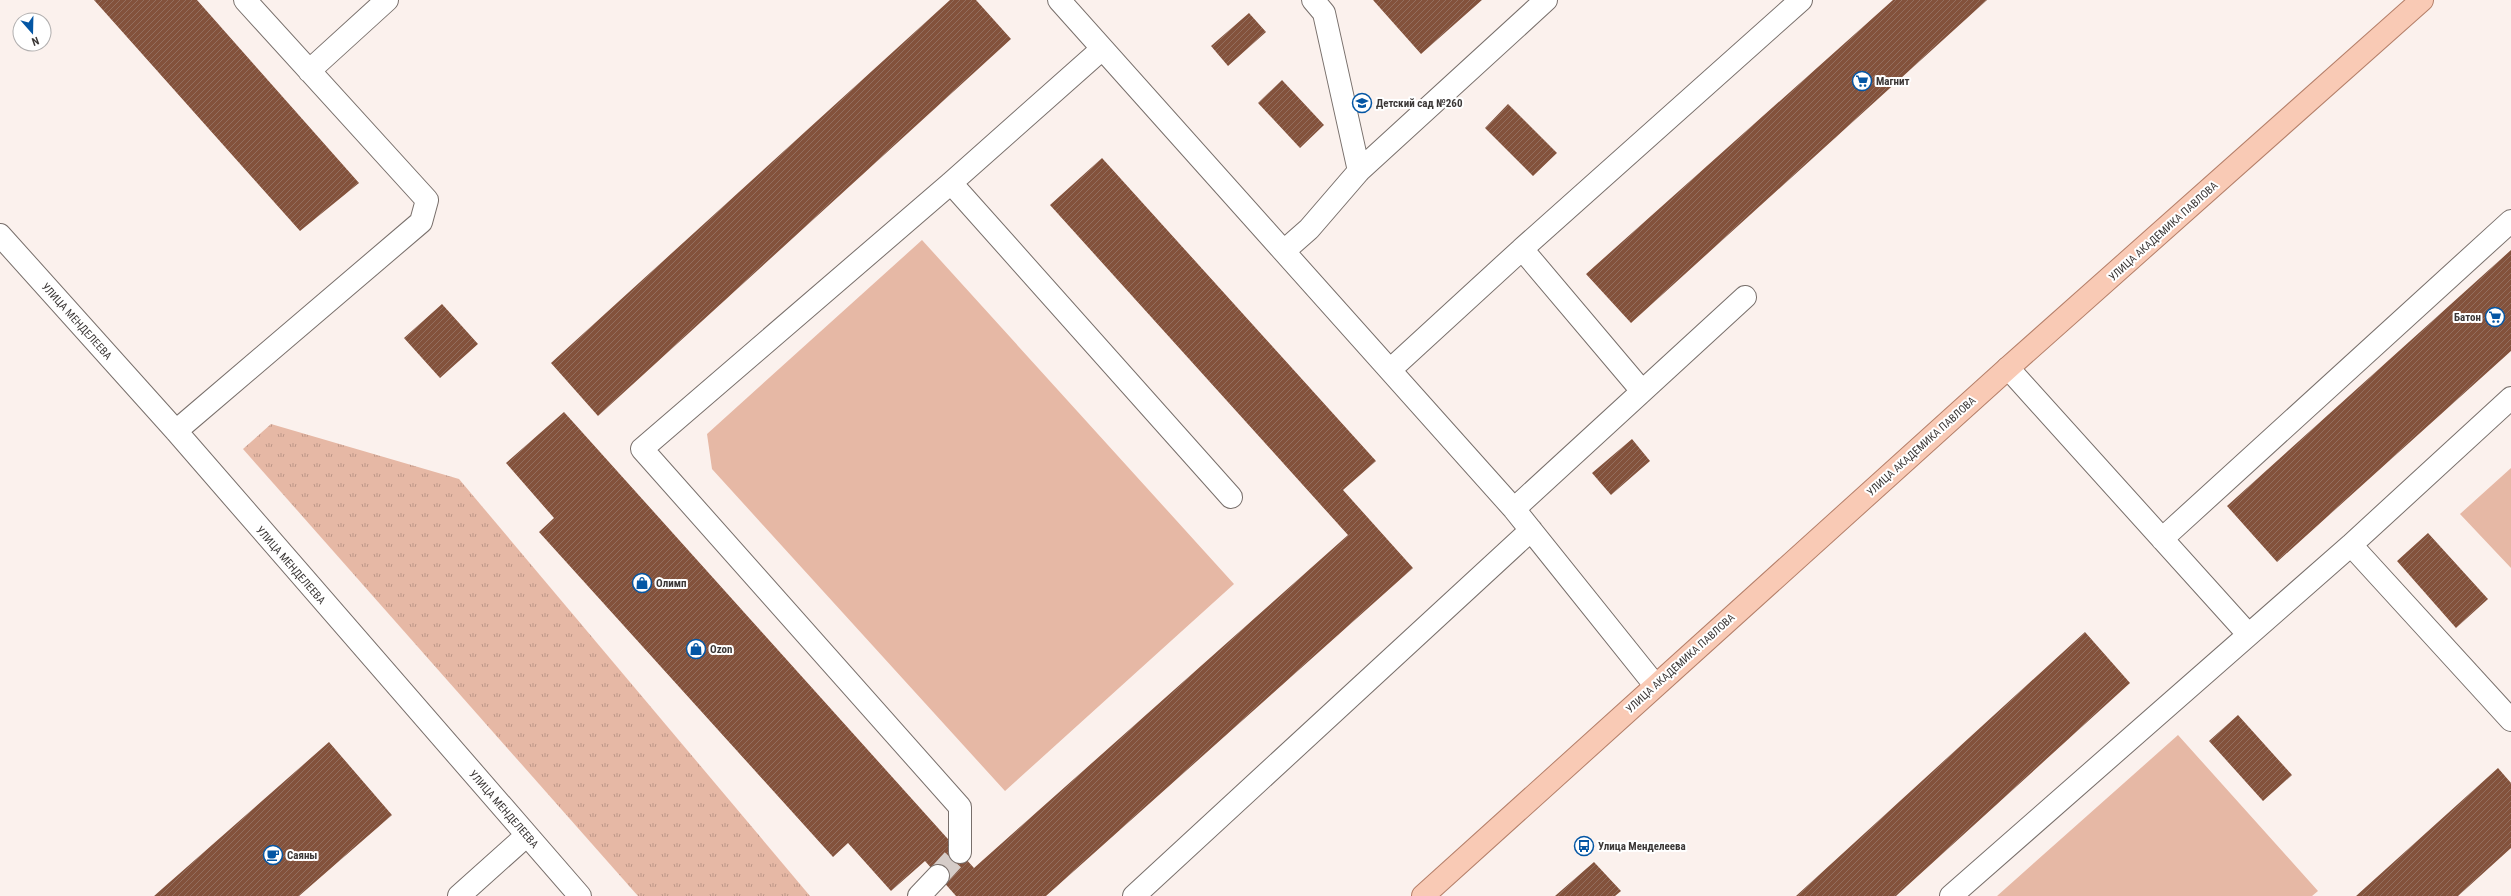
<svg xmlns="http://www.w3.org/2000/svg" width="2511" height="896" viewBox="0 0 2511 896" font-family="'Roboto Condensed',sans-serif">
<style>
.grass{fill:url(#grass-tufts)}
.park{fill:#e6b8a5}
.building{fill:url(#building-hatch)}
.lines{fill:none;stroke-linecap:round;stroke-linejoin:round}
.minor-tunnel{stroke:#d5ccc8;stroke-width:22;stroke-dasharray:22 11;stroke-linecap:butt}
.minor-casing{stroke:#786f6b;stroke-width:24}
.major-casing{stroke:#b47f69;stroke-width:24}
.minor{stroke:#fff;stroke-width:22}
.major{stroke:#f9cab5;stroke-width:22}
.labels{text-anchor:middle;stroke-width:4;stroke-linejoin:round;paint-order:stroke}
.poi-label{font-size:11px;font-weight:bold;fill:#3b3736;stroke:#fff;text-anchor:start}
.street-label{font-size:11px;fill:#3b3736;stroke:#fff}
</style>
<defs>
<pattern id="grass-tufts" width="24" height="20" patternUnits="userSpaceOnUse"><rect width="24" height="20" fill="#e6b8a5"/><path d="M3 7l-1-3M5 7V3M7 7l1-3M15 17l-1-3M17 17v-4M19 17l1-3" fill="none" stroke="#bc9687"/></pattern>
<pattern id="building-hatch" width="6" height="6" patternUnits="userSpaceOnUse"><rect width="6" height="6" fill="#83523c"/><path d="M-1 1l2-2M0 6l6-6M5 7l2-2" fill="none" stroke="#936e5e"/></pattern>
</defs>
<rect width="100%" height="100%" fill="#fbf1ed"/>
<path class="grass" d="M271,424l188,55 351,417h-172l-395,-447z"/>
<path class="park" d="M922,240l312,344 -229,207 -293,-322 -5,-35z
M2511,468v100l-51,-54z
M2178,735l140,156 -6,5h-315z"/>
<path class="building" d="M94,0h103l162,183 -59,48z
M950,0h26l35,39 -413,377 -47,-53z
M1373,0h109l-61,54z
M1893,0h94l-356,323 -45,-49z
M1249,13l17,19 -38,34 -17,-20z
M1282,80l42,45 -24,23 -42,-45z
M1508,104l49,49 -24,23 -48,-48z
M1102,158l274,303 -33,29 70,78 -367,328h-90l-31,-35 -34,30 -43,-48 -15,14 -294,-325 15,-14 -48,-55 58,-51 410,456 374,-333 -298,-330z
M2511,250v101l-234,211 -50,-56z
M442,304l36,40 -38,34 -36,-40z
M1632,439l18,22 -39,34 -19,-22z
M2428,533l60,66 -32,29 -59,-67z
M2085,632l45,51 -234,213h-100z
M2238,715l54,60 -29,26 -54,-60z
M329,742l63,73 -93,81h-145z
M2498,768l13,15v65l-53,48h-102z
M1594,862l27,29 -6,5h-60z"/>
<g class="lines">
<path class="minor-tunnel" d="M938,876l22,-24"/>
<g class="minor-casing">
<path id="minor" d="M1059,0l455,509 141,176
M1313,0l11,13 35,158
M309,71l78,-71
M951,183l280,314
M0,235l176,196 404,465
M1284,251l25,-22 50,-58 187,-171
M2008,368l240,266
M1390,370l132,-121
M1642,391l-120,-142 279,-249
M176,431l245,-209 6,-22 -182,-200
M1514,509l231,-212
M2162,539l349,-318
M2351,545l160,175
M960,852v-45l-318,-358 309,-266 151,-134
M459,896l68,-61
M919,896l19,-20
M1134,896l397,-366
M1951,896l400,-351 160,-147"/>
</g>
<g class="major-casing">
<path id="major" d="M1423,896l585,-528 414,-368"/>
</g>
<use href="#minor" class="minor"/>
<use href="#major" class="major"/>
</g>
<defs>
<g id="supermarket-ring" transform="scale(1)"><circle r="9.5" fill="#fff" stroke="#0456a4" stroke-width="1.5"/><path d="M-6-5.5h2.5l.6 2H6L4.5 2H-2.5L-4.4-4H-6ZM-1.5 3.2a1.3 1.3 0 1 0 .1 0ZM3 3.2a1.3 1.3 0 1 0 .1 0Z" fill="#0456a4"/></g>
<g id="school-ring" transform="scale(1)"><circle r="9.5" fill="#fff" stroke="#0456a4" stroke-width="1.5"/><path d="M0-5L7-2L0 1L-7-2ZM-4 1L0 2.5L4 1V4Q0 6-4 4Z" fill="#0456a4"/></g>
<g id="shop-ring" transform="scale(1)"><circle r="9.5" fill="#fff" stroke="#0456a4" stroke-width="1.5"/><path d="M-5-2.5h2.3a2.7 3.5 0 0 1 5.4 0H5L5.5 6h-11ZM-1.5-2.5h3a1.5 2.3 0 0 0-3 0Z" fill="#0456a4"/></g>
<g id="bus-ring" transform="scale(1)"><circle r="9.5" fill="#fff" stroke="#0456a4" stroke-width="1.5"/><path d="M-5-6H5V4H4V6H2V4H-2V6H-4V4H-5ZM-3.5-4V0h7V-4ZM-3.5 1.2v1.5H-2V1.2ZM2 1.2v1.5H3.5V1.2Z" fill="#0456a4"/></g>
<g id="cafe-ring" transform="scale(1)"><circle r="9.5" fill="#fff" stroke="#0456a4" stroke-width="1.5"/><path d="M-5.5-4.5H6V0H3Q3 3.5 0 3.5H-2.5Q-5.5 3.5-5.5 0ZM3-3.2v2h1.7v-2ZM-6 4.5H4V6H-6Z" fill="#0456a4"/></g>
</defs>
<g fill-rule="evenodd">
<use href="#supermarket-ring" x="1862" y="81"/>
<use href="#school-ring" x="1362" y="103"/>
<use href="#supermarket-ring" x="2495" y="317"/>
<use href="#shop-ring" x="642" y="583"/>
<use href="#shop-ring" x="696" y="649"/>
<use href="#bus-ring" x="1584" y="846"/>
<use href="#cafe-ring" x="273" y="855"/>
</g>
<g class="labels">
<g class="poi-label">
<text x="1876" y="85">Магнит</text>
<text x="1376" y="107">Детский сад №260</text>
<text x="2481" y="321" text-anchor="end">Батон</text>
<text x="656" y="587">Олимп</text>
<text x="710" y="653">Ozon</text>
<text x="1598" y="850">Улица Менделеева</text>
<text x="287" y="859">Саяны</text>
</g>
<g class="street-label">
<text transform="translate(2163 231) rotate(-42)" y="4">УЛИЦА АКАДЕМИКА ПАВЛОВА</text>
<text transform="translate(77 321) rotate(48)" y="4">УЛИЦА МЕНДЕЛЕЕВА</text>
<text transform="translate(1921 446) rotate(-42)" y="4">УЛИЦА АКАДЕМИКА ПАВЛОВА</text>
<text transform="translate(291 565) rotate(49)" y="4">УЛИЦА МЕНДЕЛЕЕВА</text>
<text transform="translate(1680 663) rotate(-42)" y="4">УЛИЦА АКАДЕМИКА ПАВЛОВА</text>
<text transform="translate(504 809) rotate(49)" y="4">УЛИЦА МЕНДЕЛЕЕВА</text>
</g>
</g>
<g transform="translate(32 32) rotate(160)"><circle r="19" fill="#ffffff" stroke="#b1afaf"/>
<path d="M0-3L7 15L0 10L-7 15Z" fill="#0456a4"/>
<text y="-6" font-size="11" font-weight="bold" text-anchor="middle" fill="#3b3736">N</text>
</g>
</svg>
